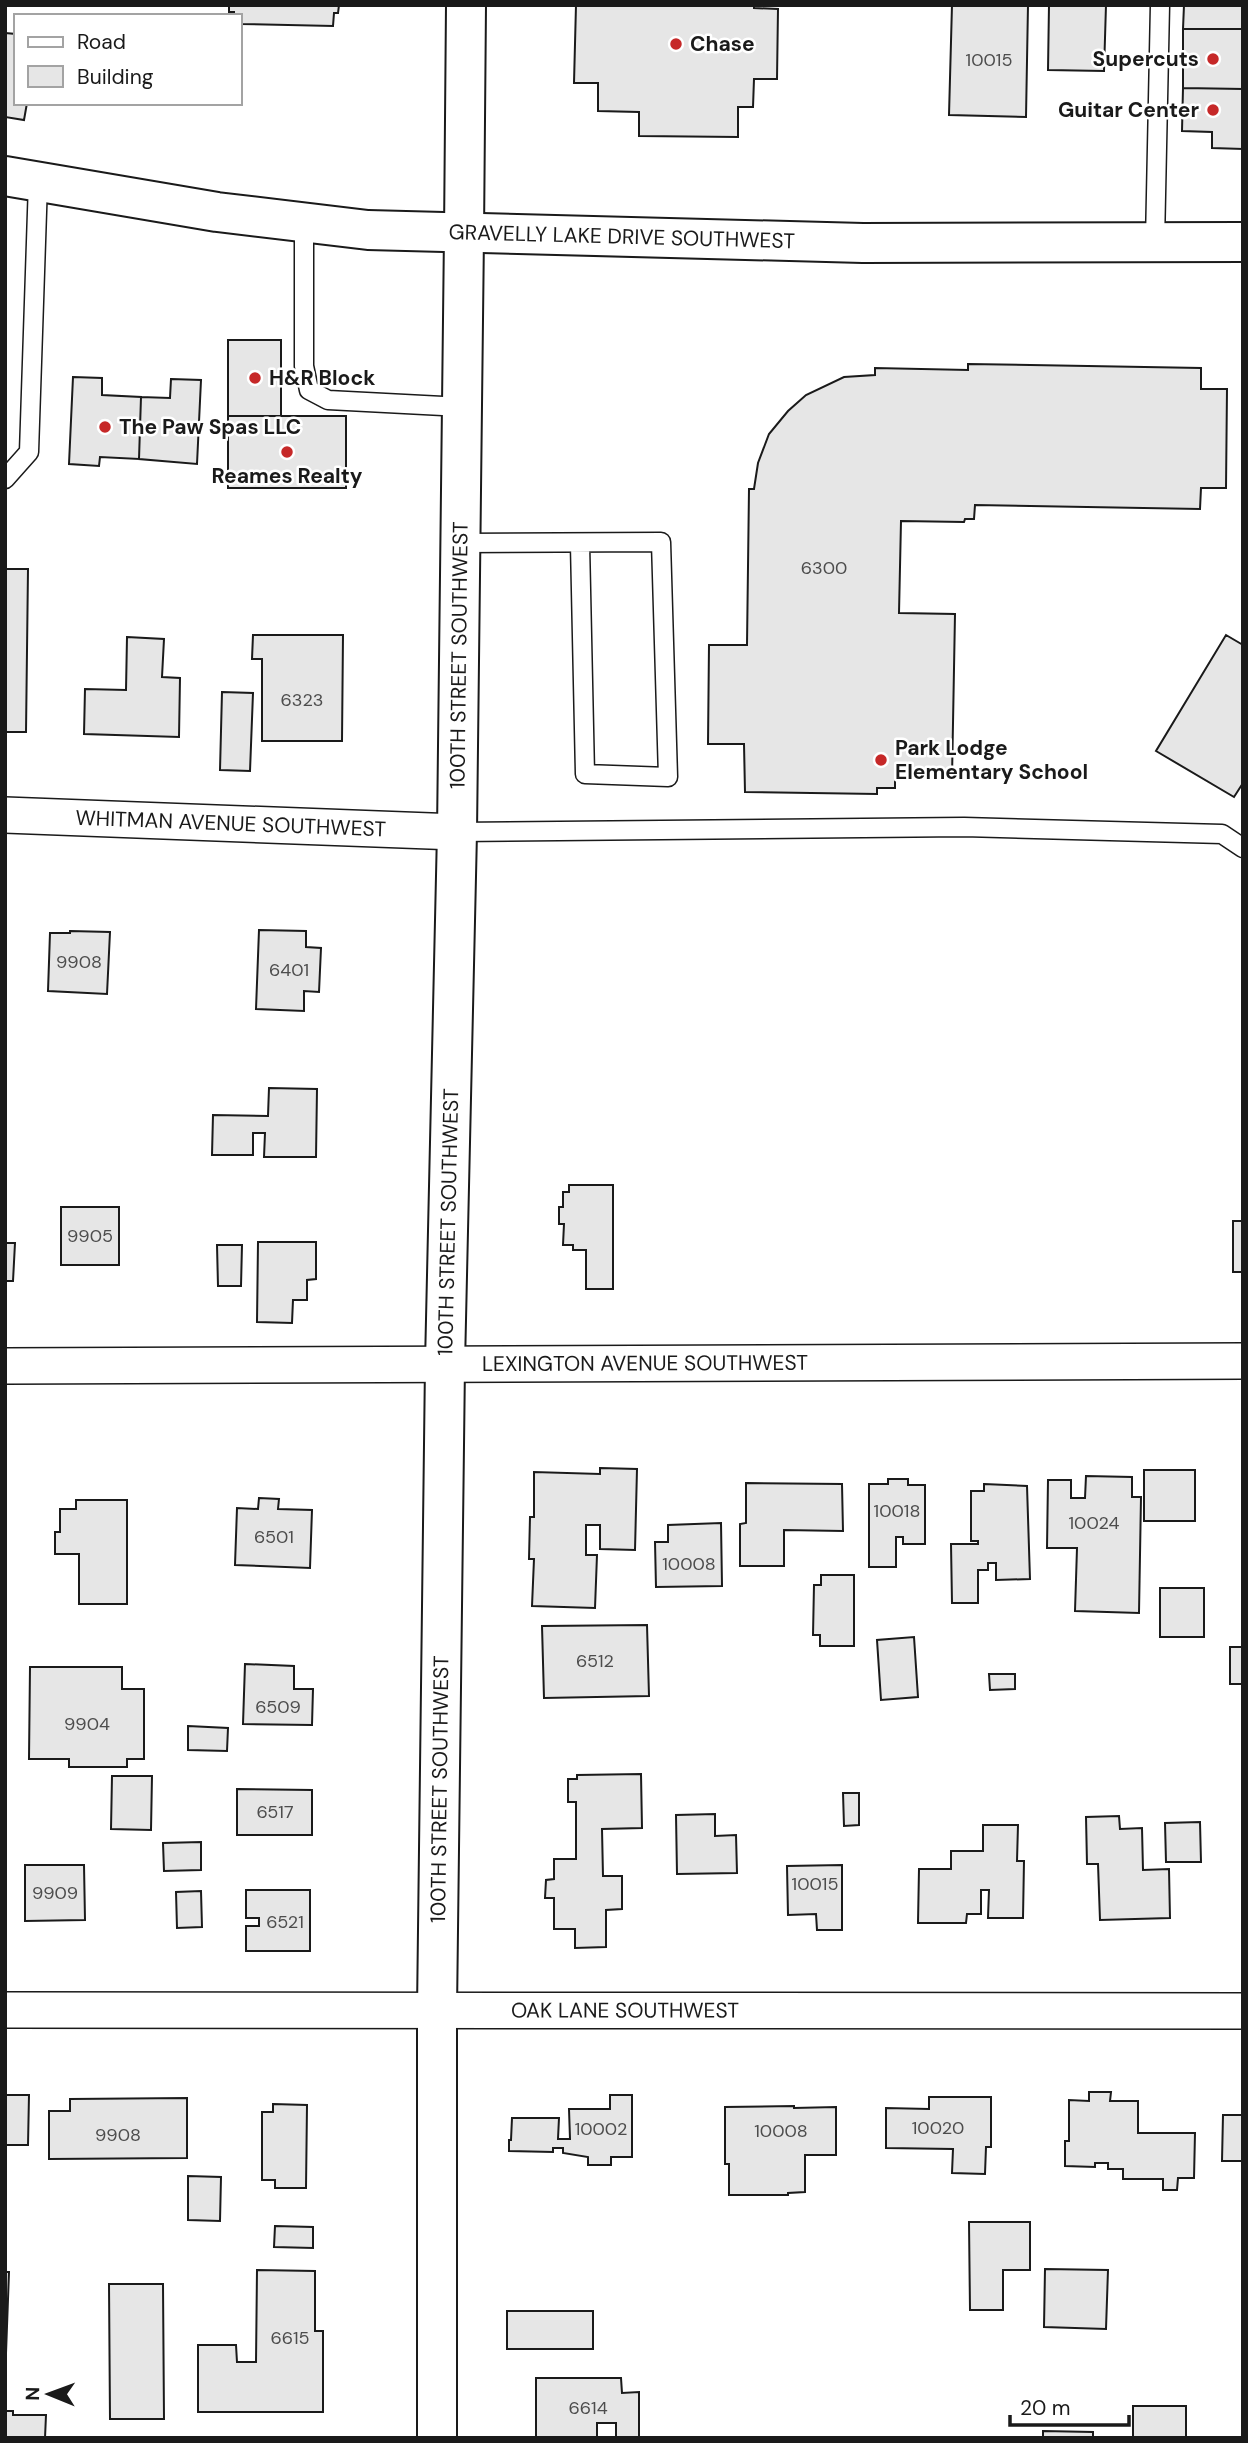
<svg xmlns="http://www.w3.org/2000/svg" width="1248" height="2443" viewBox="0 0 1248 2443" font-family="'DM Sans',sans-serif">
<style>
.building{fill:#e6e6e6;stroke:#1a1a1a;stroke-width:2}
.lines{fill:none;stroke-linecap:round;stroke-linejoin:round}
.service-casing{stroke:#1a1a1a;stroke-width:21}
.minor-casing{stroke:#1a1a1a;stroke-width:38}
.tertiary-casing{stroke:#1a1a1a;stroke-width:42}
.secondary-casing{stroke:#1a1a1a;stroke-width:42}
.service{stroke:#fff;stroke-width:18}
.minor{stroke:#fff;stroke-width:35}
.tertiary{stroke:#fff;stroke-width:38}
.secondary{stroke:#fff;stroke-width:38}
.poi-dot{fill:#c62828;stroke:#fff;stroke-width:2.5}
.labels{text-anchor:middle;stroke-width:5;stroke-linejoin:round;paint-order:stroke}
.number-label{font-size:18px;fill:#4d4d4d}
.poi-label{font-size:21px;font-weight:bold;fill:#1a1a1a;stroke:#fff;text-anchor:start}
.street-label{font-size:21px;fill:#1a1a1a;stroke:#fff}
</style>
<rect width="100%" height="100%" fill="#fff"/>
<path class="building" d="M229,5h110l-1,8h-4l-1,13 -93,-2v-8h-6v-4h-5z
M576,5h178v3l24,1 -1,70h-23l-1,28h-15v30l-99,-1v-24l-41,-1v-28h-24z
M952,5h76l-2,112 -77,-2z
M1049,5h57l-2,66 -56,-1z
M1184,5h59v24h-60z
M1183,29h60v60l-60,-1z
M5,33l11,1v69h11l-3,17 -19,-3z
M1183,88l60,1v60l-31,-1v-16l-30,-1z
M228,340h53v76h-53z
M968,364l233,4v21h26l-1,99h-25l-1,21 -225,-4 -1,14h-9l-1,3 -63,-1 -2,92 56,1 -3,164 -57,-1v11h-18v6l-132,-2 -1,-48h-36l1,-99h38l2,-156h5l4,-26 11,-29 19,-23 18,-16 38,-18 31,-2v-7l93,2z
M73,377l29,1v17l39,2 -2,62 -39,-2 -1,9 -30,-2z
M171,379l30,1 -4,84 -58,-5 2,-62 29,1z
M228,416h118v72h-118z
M5,569h23l-2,163h-21z
M253,635h90l-1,106h-80v-82h-10z
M1226,635l17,10v138l-9,14 -78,-46z
M127,637l37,2 -2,38 18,1 -1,59 -95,-3 1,-45 41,1z
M222,692l31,1 -3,78 -30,-1z
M259,930l47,1v16l15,1 -2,44 -15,-1v20l-48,-2z
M70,931l40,1 -3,62 -59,-3 2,-58h20z
M269,1088l48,1 -1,68h-52l1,-24h-12v22h-41l1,-40 55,1z
M569,1185h44v104h-27v-39h-13v-5h-10l1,-21h-5v-17h4v-15h6z
M61,1207h58v58h-58z
M1233,1221h10v51h-10z
M258,1242h58v37l-9,1v20h-14l-1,23 -35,-1z
M5,1243h10l-2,38h-8z
M217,1245h25l-1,41h-23z
M600,1468l37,1 -2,81 -35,-1v-24h-14v30h11l-2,53 -63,-2 2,-47h-5l1,-42h4v-45l66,2z
M1144,1470h51v51h-51z
M1086,1476l46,1v20h9l-2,116 -64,-2 2,-63h-30l1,-68h23v18h14z
M888,1479h20v6h17v59h-22v-7h-7v30h-27v-83h19z
M746,1483l96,1 1,47 -59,-1v36h-44v-42l6,-1z
M984,1484l43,2 3,93 -34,1v-17h-8v7h-10v33h-26l-1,-59h27v-3h-7v-50h13z
M259,1498l20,1 -1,10 34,1 -2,58 -75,-3 2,-57 21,1z
M76,1500h51v104h-48v-50h-24v-22h5v-23h16z
M721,1523l1,63 -66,1 -1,-45h13v-17z
M821,1575h33v71h-34v-11h-7l1,-50h7z
M1160,1588h44v49h-44z
M647,1625l2,71 -105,2 -2,-72z
M914,1637l4,60 -37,3 -4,-60z
M1230,1647h13v37h-13z
M245,1664l49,2v23h19l-1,36 -69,-1z
M30,1667h92v22h22v70h-17v8h-58v-8h-40z
M989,1674h26v15l-25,1z
M188,1726l40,2 -1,23 -39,-1z
M641,1774l1,54 -40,1 1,47h19v33l-16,1v37l-31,1v-19h-21v-31h-9l1,-18 8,-1v-20h22v-57h-8v-23h9v-4z
M112,1776h40l-1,54 -40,-1z
M237,1789l75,1v45h-75z
M843,1793h16v32l-15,1z
M715,1814v22l21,-1 1,38 -60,1 -1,-59z
M1119,1816l1,13 22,-1 1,42 26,-1 1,49 -70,2 -2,-56h-11l-1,-47z
M1200,1822l1,40h-35l-1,-39z
M983,1825h35l-1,36h7l-1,57h-35l1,-28h-8v24h-14l-1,9h-48l1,-54h32v-18h32z
M201,1842v28l-37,1 -1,-28z
M25,1865h59l1,55 -60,1z
M842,1865v65h-25l-1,-16 -28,1 -1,-49z
M246,1890h64v61h-64v-25h13v-8h-13z
M201,1891l1,36 -25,1 -1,-36z
M1089,2092h22l-1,9h28v32h57l-1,45h-16l-1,12h-14v-11h-40v-10h-15v-6h-13v4l-30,-1v-25h4v-41l20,1z
M5,2095h24l-1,50h-23z
M610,2095h22v62h-21v8h-23v-8l-25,-4v-5h-10v4l-44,-1v-11h2l1,-22h47l-1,21h12l-1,-30h41z
M929,2097h62v50h-5l-1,27 -33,-1 1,-24 -67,-1v-40l43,1z
M187,2098v60l-138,1v-48h21v-12z
M273,2104l34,1 -1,83h-31v-8h-13v-68h11z
M794,2106v2l42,-1v48h-31v37l-17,1v2h-59v-31h-4v-57z
M1223,2115h20v46h-21z
M188,2176l33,1 -1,44 -32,-1z
M969,2222h61v48h-27v40h-33z
M275,2226l38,1v21l-39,-1z
M1045,2269l63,1 -2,59 -62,-2z
M257,2270l58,1v60h8v81h-125v-67h38l1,17h19z
M5,2272h4l-4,108z
M109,2284h54l1,135h-54z
M507,2311h86v38h-86z
M536,2378h85l1,15 17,-1v46h-23v-15h-19v15h-61z
M1133,2406h53v32h-53z
M5,2411h8v4h33l-1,23h-40z
M1043,2431l50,1v6h-50z"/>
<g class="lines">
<g class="service-casing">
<path id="service" d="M304,223v143l5,24 19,10 134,7
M1155,242l5,-237
M5,479l24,-27 9,-270
M461,543l200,-1 7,235 -83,-3 -5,-230
M457,832l507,-5 258,7 21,14"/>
</g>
<g class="minor-casing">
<g id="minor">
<path id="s1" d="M5,815l452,17"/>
<path id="s2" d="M5,1366l1238,-5"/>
<path id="s3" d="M5,2010l1238,1"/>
</g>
</g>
<g class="tertiary-casing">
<g id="tertiary">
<path id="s4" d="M437,2438v-427l8,-647 12,-532 7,-598"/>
</g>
</g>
<g class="secondary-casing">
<g id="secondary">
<path id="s5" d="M5,176l212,36 151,18 495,13 380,-1"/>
<path d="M464,234l2,-229"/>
</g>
</g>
<use href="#service" class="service"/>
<use href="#minor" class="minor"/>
<use href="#tertiary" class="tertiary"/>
<use href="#secondary" class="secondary"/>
</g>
<g class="poi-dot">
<circle cx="676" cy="44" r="7"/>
<circle cx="1213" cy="59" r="7"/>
<circle cx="1213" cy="110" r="7"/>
<circle cx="255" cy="378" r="7"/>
<circle cx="105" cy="427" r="7"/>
<circle cx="287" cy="452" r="7"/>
<circle cx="881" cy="760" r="7"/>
</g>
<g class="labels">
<g class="number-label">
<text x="989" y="66">10015</text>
<text x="824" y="574">6300</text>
<text x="302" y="706">6323</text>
<text x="79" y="968">9908</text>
<text x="289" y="976">6401</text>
<text x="90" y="1242">9905</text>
<text x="897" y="1517">10018</text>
<text x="1094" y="1529">10024</text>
<text x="274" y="1543">6501</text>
<text x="689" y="1570">10008</text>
<text x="595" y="1667">6512</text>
<text x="278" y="1713">6509</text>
<text x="87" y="1730">9904</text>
<text x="275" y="1818">6517</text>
<text x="815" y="1890">10015</text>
<text x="55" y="1899">9909</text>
<text x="285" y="1928">6521</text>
<text x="938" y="2134">10020</text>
<text x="601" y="2135">10002</text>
<text x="781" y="2137">10008</text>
<text x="118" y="2141">9908</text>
<text x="290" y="2344">6615</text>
<text x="588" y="2414">6614</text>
</g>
<g class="poi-label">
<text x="690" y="51">Chase</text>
<text x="1199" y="66" text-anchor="end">Supercuts</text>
<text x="1199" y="117" text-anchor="end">Guitar Center</text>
<text x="269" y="385">H&amp;R Block</text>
<text x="119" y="434">The Paw Spas LLC</text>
<text x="287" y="483" text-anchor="middle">Reames Realty</text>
<text x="895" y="755">Park Lodge<tspan x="895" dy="24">Elementary School</tspan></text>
</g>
<g class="street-label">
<text dy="7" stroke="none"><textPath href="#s5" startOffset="621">GRAVELLY LAKE DRIVE SOUTHWEST</textPath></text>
<text dy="7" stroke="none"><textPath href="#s4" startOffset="1783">100TH STREET SOUTHWEST</textPath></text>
<text dy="7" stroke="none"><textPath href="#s1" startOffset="226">WHITMAN AVENUE SOUTHWEST</textPath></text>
<text dy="7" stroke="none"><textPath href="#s4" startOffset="1216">100TH STREET SOUTHWEST</textPath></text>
<text dy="7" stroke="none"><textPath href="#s2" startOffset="640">LEXINGTON AVENUE SOUTHWEST</textPath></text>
<text dy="7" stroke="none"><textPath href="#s4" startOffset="649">100TH STREET SOUTHWEST</textPath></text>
<text dy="7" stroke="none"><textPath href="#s3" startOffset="620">OAK LANE SOUTHWEST</textPath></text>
</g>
</g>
<rect width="1248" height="2443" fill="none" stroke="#1a1a1a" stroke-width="14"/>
<rect x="14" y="14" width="228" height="91" fill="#ffffff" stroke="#a3a3a3" stroke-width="2"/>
<rect x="28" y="37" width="35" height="10" fill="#ffffff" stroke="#a3a3a3" stroke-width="2"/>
<text x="77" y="49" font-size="21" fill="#1a1a1a">Road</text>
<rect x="28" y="66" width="35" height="21" fill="#e6e6e6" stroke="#a3a3a3" stroke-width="2"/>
<text x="77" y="84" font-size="21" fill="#1a1a1a">Building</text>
<g transform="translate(49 2394) rotate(271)" stroke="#ffffff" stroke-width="5" paint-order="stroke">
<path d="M0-5L12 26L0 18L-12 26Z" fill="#1a1a1a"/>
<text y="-10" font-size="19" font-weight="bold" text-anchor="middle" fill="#1a1a1a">N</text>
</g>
<path d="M1010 2415v10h119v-10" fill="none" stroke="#1a1a1a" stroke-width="3.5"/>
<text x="1020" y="2415" font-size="21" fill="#1a1a1a" stroke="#ffffff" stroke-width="5" paint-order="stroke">20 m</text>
</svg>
